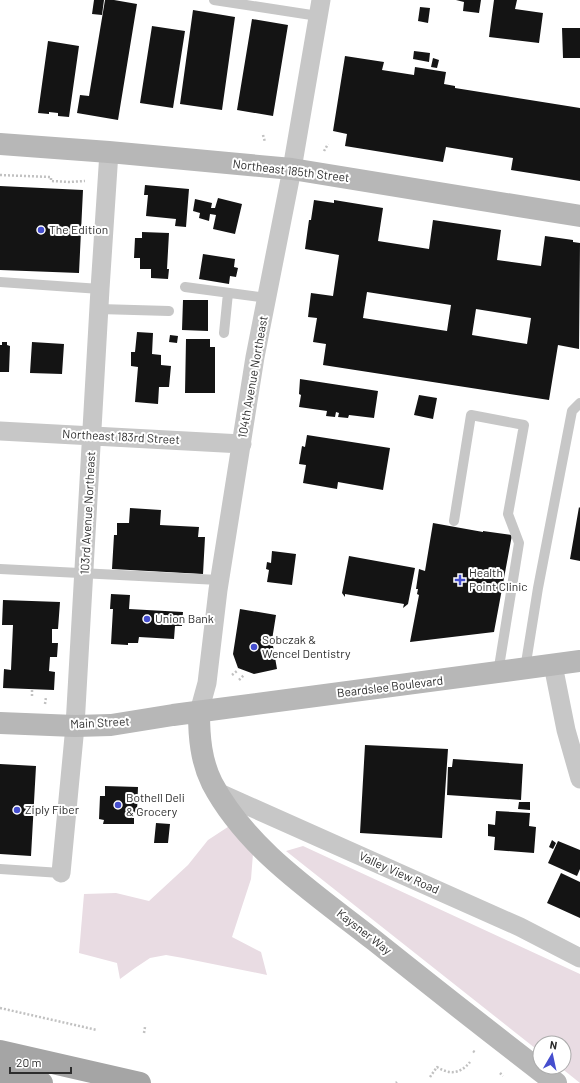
<svg xmlns="http://www.w3.org/2000/svg" width="580" height="1083" viewBox="0 0 580 1083" font-family="Barlow,sans-serif">
<style>
.green{fill:#e9dce3}
.building{fill:#141414;fill-rule:evenodd}
.lines{fill:none;stroke-linecap:round;stroke-linejoin:round}
.path{stroke:#c1c1c1;stroke-width:2.5;stroke-dasharray:2 2;stroke-linecap:butt}
.lane{stroke:#c7c7c7;stroke-width:10}
.street{stroke:#c7c7c7;stroke-width:19}
.secondary{stroke:#b7b7b7;stroke-width:22}
.primary{stroke:#a5a5a5;stroke-width:22}
.poi-dot{fill:#454ece;stroke:#fff;stroke-width:1.5}
.labels{text-anchor:middle;stroke-width:4;stroke-linejoin:round;paint-order:stroke}
.street-label{font-size:12px;fill:#2d2d2d;stroke:#fff}
.poi-label{font-size:12px;fill:#2d2d2d;stroke:#fff;text-anchor:start}
</style>
<rect width="100%" height="100%" fill="#fff"/>
<path class="green" d="M237,821l17,20 -3,38 -19,58 29,15 6,23 -84,-17 -17,-3 -16,3 -15,10 -15,11 -3,-16 -38,-10 5,-59 32,-1 33,8 39,-36 20,-25z
M303,846l277,128v109l-20,-16h4v-24h-24v9l-254,-201z"/>
<path class="building" d="M94,0h10l-2,15 -10,-1z
M105,0h9l23,4 -19,116 -41,-7 3,-18 9,1z
M456,0h25l-2,13 -16,-2 1,-9z
M494,0h23l-2,9 28,4 -4,30 -50,-6z
M420,7l10,1 -2,15 -10,-2z
M193,10l42,7 -13,93 -42,-6z
M252,19l36,6 -15,91 -36,-6z
M152,26l33,5 -12,77 -33,-5z
M562,28h18v30h-17z
M48,41l31,5 -10,71 -11,-1v-3l-9,-1v2l-11,-1z
M414,51l16,2 -1,9 -16,-3z
M345,56l39,6 -2,8 32,5 1,-8 31,5 -2,12 11,2v2l125,20v73l-69,-11 2,-12 -67,-11 -3,15 -98,-16 2,-12 -14,-3z
M433,58l6,2 -2,8 -6,-1z
M145,185l44,4 -3,38 -11,-1 1,-7 -30,-3 2,-21h-4z
M0,186l83,4 -4,83 -79,-3z
M218,198l24,6 -7,30 -22,-5 3,-14 -6,-1 -1,7 -10,-3 1,-5 -7,-2 2,-12 17,4 -1,5h4z
M314,200l20,3v-3l49,8 -5,33 51,8 4,-29 68,10 -4,30 44,6 4,-30 28,4v2l7,1 -1,106 -21,-4 -9,55 -226,-35 3,-21 -13,-2 4,-24 -9,-1 3,-24 22,3 6,-41 -34,-6 4,-29h2zM367,292l84,13 -4,26 -84,-13zM476,309l55,9 -4,26 -55,-9z
M142,232l27,1 -2,36h2l-1,10 -17,-1v-9h-11v-11h-6l1,-20h7z
M203,254l32,5 -1,8 4,1 -2,9 -6,-1 -1,8 -30,-5z
M183,300h25v31l-26,-1z
M137,332l16,1 -1,21 9,1v10l10,1 -2,21h-10l-1,17 -23,-2 3,-35 -7,-1v-14h4z
M170,335l8,1 -1,7 -8,-1z
M186,339h24v8h5v46h-30z
M2,342h5v3l3,1 -1,26h-9v-27h2z
M32,342l32,2 -2,30 -32,-1z
M300,379l78,12 -4,27 -25,-3 -1,3 -10,-1 1,-4 -3,-1 -1,5 -9,-1 1,-5 -28,-4 2,-12 -2,-1z
M419,395l18,3 -4,21 -19,-4z
M307,435l83,13 -7,42 -45,-8 -1,7 -34,-6 3,-18 -7,-1 3,-18 3,1z
M579,507l1,1v53l-10,-2z
M130,508l31,2 -1,15 39,2 -1,10h7l-2,37 -91,-5 2,-34h3v-12h12z
M433,523l50,9v-1l29,4 -18,97 -84,10 9,-47 -2,-1 1,-5h-2l3,-20 6,2z
M272,551l24,3 -4,31 -25,-3 2,-12 -3,-1 1,-7 4,1z
M349,556l66,12 -7,36 -5,4 1,-4 -59,-10v3l-3,-4z
M111,594l19,1 -1,14 54,3 -1,14h-7l-1,13 -35,-2 -1,6h-10v2l-17,-1 2,-35h-3z
M3,600l57,2 -2,27h-6v14h6l-1,14h-7l-1,14 6,1 -1,18 -51,-2 1,-19 7,1 2,-45h-11z
M240,609l36,6 -4,25 5,29 -23,5 -16,-6 -5,-14z
M365,745l83,4 -6,89 -82,-5z
M453,759l70,5 -2,36 -74,-5 1,-28h4z
M0,764l36,2 -5,90 -31,-2z
M105,786l33,1 -1,26h-3v11h-31l1,-4 -5,-1 1,-23h5z
M519,802h11v8l-12,-1z
M496,811l34,2 -1,13 7,1 -2,26 -40,-3 1,-13 -7,-1v-12l7,1z
M156,823l14,1 -2,19h-14z
M552,840l4,3 -3,6 -4,-2z
M558,841l22,9v19l-3,7 -29,-13z
M561,873l19,9v36l-33,-15z"/>
<g class="lines">
<path class="path" d="M263,135l2,7
M324,151l4,-7
M0,175l51,2v4l19,1 15,-1
M232,675l5,-4
M239,680l5,-5
M32,696v-7
M45,704l1,-7
M0,1008l97,22
M144,1033l1,-6
M473,1051l3,2
M500,1073l3,3
M430,1077l7,-10c13,8 23,7 33,-5
M396,1083l1,-1"/>
<path class="lane" d="M214,0l104,16
M0,282l100,7
M185,287l82,11
M99,309l70,2
M224,333l4,-40
M454,521l17,-106 53,10 -16,89 11,29 -21,130
M0,569l219,11
M525,669l13,-81 34,-177 8,-8
M0,869l61,4"/>
<path class="street" d="M0,431l242,13
M553,665l13,65 14,49
M199,712l8,-29 11,-93 37,-233 37,-188 29,-169
M217,792l303,135 60,31
M61,873l14,-147 25,-437 9,-137"/>
<path class="secondary" d="M0,144l109,8 183,17 288,47
M199,712c0,25 2,49 13,71 35,67 105,112 163,158 60,48 120,95 181,142
M0,723l75,3 36,-1 62,-10 407,-54"/>
<path class="primary" d="M0,1051l140,32
M0,1073l42,10"/>
</g>
<g class="poi-dot">
<circle cx="41" cy="230" r="4"/>
<path d="M458 574h4v4h4v4h-4v4h-4v-4h-4v-4h4z"/>
<circle cx="147" cy="619" r="4"/>
<circle cx="254" cy="647" r="4"/>
<circle cx="118" cy="805" r="4"/>
<circle cx="17" cy="810" r="4"/>
</g>
<g class="labels">
<g class="street-label">
<text transform="translate(291 171) rotate(7)" y="4">Northeast 185th Street</text>
<text transform="translate(253 377) rotate(-80)" y="4">104th Avenue Northeast</text>
<text transform="translate(121 437) rotate(3)" y="4">Northeast 183rd Street</text>
<text transform="translate(88 513) rotate(-87)" y="4">103rd Avenue Northeast</text>
<text transform="translate(390 687) rotate(-7)" y="4">Beardslee Boulevard</text>
<text transform="translate(100 723) rotate(-3)" y="4">Main Street</text>
<text transform="translate(399 873) rotate(24)" y="4">Valley View Road</text>
<text transform="translate(364 932) rotate(38)" y="4">Kaysner Way</text>
</g>
<g class="poi-label">
<text x="49" y="234">The Edition</text>
<text x="469" y="577">Health<tspan x="469" dy="14">Point Clinic</tspan></text>
<text x="155" y="623">Union Bank</text>
<text x="262" y="644">Sobczak &amp;<tspan x="262" dy="14">Wencel Dentistry</tspan></text>
<text x="126" y="802">Bothell Deli<tspan x="126" dy="14">&amp; Grocery</tspan></text>
<text x="25" y="814">Ziply Fiber</text>
</g>
</g>
<g transform="translate(552 1055) rotate(9)"><circle r="19" fill="#ffffff" stroke="#ababab"/>
<path d="M0-3L7 15L0 10L-7 15Z" fill="#454ece"/>
<text y="-6" font-size="11" font-weight="bold" text-anchor="middle" fill="#2d2d2d">N</text>
</g>
<path d="M10 1067v6h61v-6" fill="none" stroke="#2d2d2d" stroke-width="2"/>
<text x="16" y="1067" font-size="12" fill="#2d2d2d" stroke="#ffffff" stroke-width="3" paint-order="stroke">20 m</text>
</svg>
